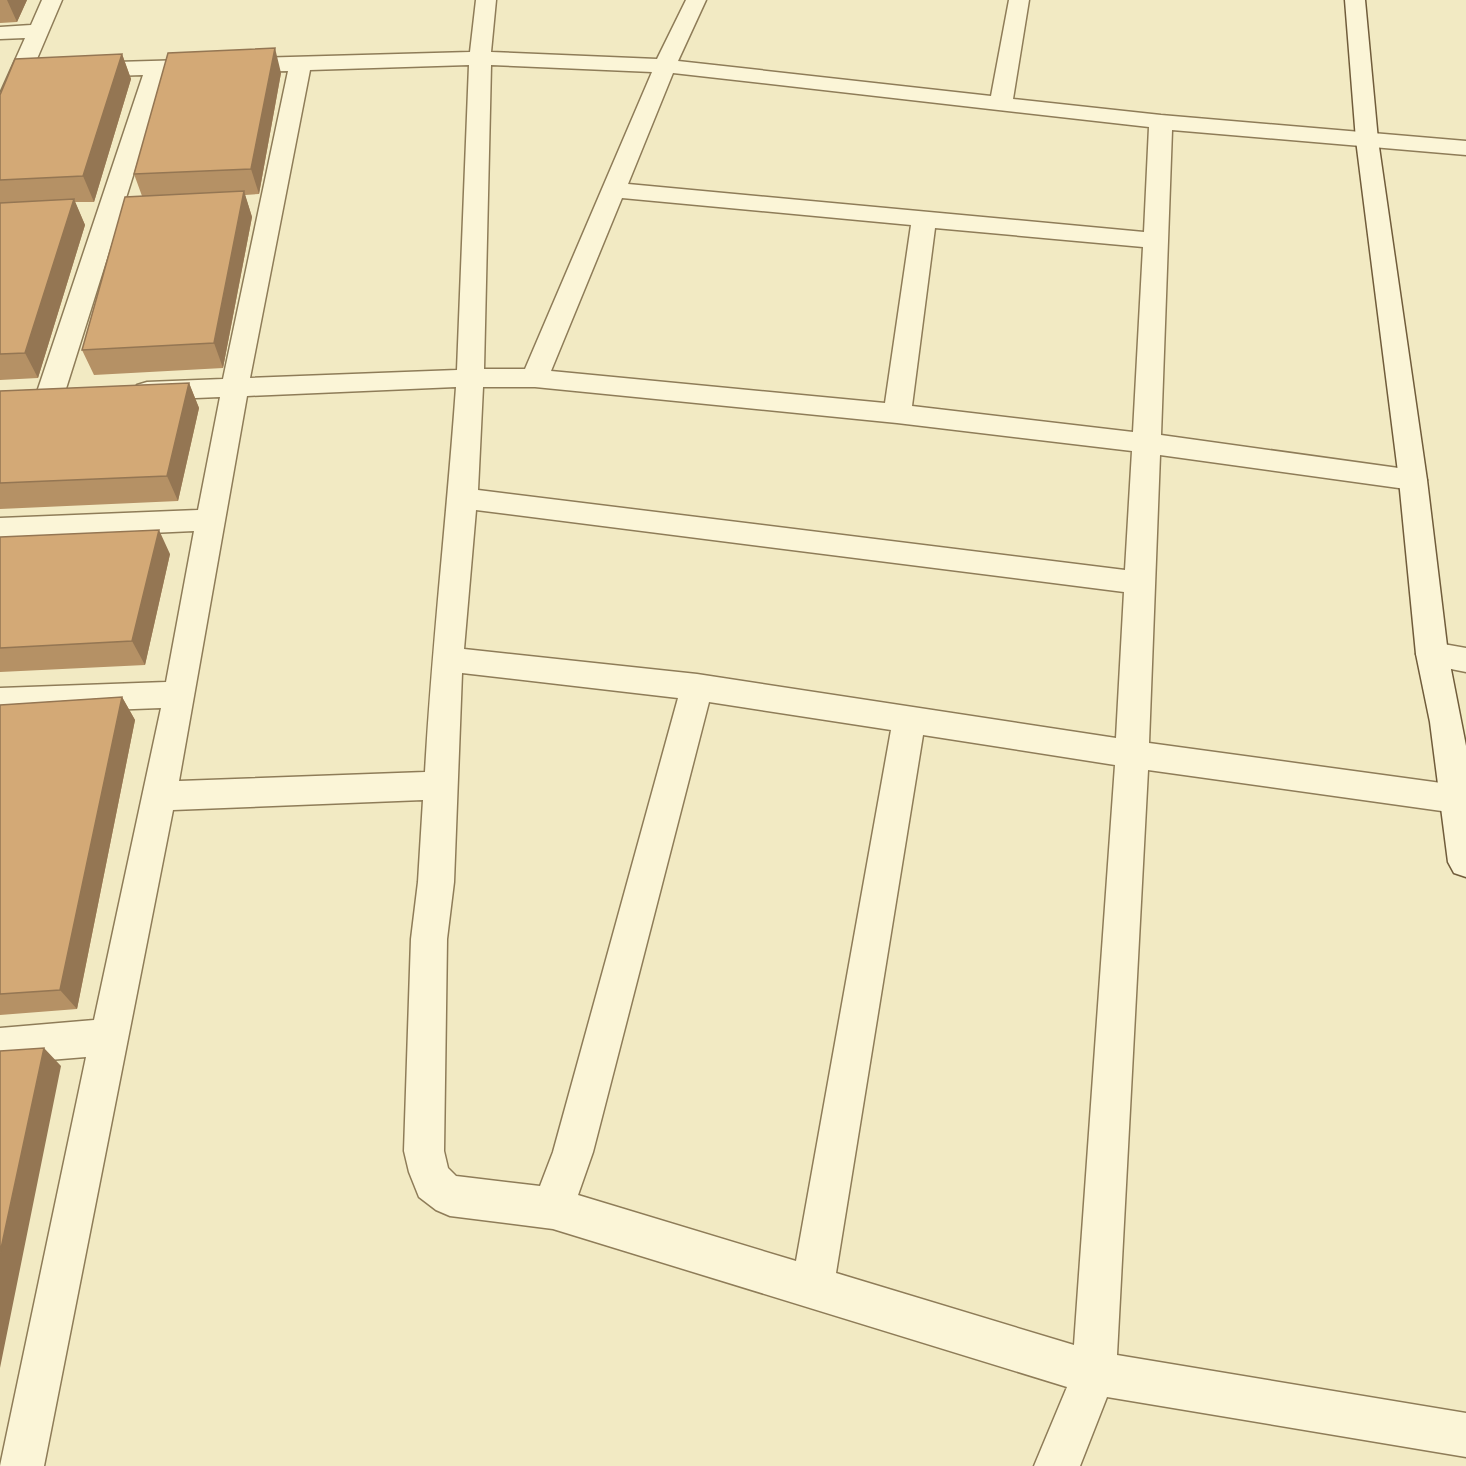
<svg xmlns="http://www.w3.org/2000/svg" width="1466" height="1466" viewBox="0 0 1466 1466" font-family="Lora,serif">
<style>
.lines{fill:none;stroke-linecap:round;stroke-linejoin:round}
.street-casing{stroke:#8e7c58;stroke-width:3}
.secondary-casing{stroke:#705c3b;stroke-width:3}
.street{fill:#fbf5d7;fill-rule:evenodd}
.secondary{fill:#fbf5d7;fill-rule:evenodd}
.wall{fill:#b59165}
.shaded-wall{fill:#947653}
.building{fill:#d3a976;stroke:#947653;stroke-width:1.5}
</style>
<rect width="100%" height="100%" fill="#f2eac3"/>
<g class="lines">
<g class="street-casing">
<path id="street" d="M42,0h20l-51,120 -3,5 -8,2v-33l25,-56 -25,1v-12l31,-2z
M476,0h20l-5,52 166,7 29,-59h20l-28,61 313,35 18,-96h20l-16,99 148,16 305,26v14l-294,-25 -11,305 252,35 10,3 4,7 -4,7 -10,3 -253,-35 -11,288 307,42 10,3v22l-10,3 -308,-43 -31,585 349,58v44l-359,-60 -27,69h-46l33,-79 -514,-158 -103,-13 -14,-6 -17,-13 -10,-25 -5,-21 7,-212 7,-57 5,-82 -250,10 -129,656h-44l86,-409 -86,7v-36l94,-8 67,-312 -161,6v-26l166,-6 28,-151 -194,9v-22l198,-8 22,-113 -73,3 -10,-3 -4,-6 4,-6 10,-3 76,-3 65,-308 -123,3 -101,321 -4,6 -10,3 -10,-3 -4,-6 107,-320 -62,2 -8,-2 -3,-5 3,-5 8,-2 389,-11zM469,65l-12,305 -207,8 60,-308zM491,65l161,7 -127,297h-41zM673,73l476,54 -5,105 -516,-48zM622,198l289,27 -26,178 -334,-32zM935,228l208,19 -10,185 -221,-26zM456,387c-9,129 -24,256 -31,385l-246,9 68,-385zM483,387h52l362,36 235,28 -7,119 -647,-80zM476,510l648,82 -8,146 -419,-64 -233,-25zM462,673l216,25 -125,454 -13,34 -84,-10 -8,-8 -4,-17 3,-212 7,-57zM709,702l182,28 -95,531 -218,-66 15,-43zM923,735l192,30 -41,580 -238,-72z
M1432,642l34,6v24l-45,-9 -5,-9 5,-9z"/>
</g>
<g class="secondary-casing">
<path id="secondary" d="M1345,0h20l13,140 49,340 21,174 18,92v131l-12,-4 -6,-11 -18,-140 -14,-68 -17,-174 -43,-340z"/>
</g>
<use href="#street" class="street"/>
<use href="#secondary" class="secondary"/>
</g>
<path class="wall" d="M0,0h27l-10,22 -17,1z
M122,54l9,25 -37,123h-19l10,23 -47,153 -38,2v-285z
M281,73l-22,121 -14,1 7,22 -29,151 -129,7 -12,-25 60,-154 -8,-22z
M189,383l10,25 -21,93 -178,8v-118z
M0,537l170,17 -25,111 -145,7z
M122,697l13,23 -58,289 -77,6v-310z"/>
<path class="shaded-wall" d="M7,0h20l-10,22z
M275,48l6,25 -22,121 -8,-25z
M122,54l9,25 -37,123 -11,-26z
M244,191l8,26 -29,151 -9,-25z
M74,199l11,26 -47,153 -13,-25z
M189,383l10,25 -21,93 -11,-25z
M159,530l11,24 -25,111 -13,-24z
M122,697l13,23 -58,289 -17,-19z
M44,1048l17,18 -61,302v-115z"/>
<path class="building" d="M275,48l-24,121 -117,5 34,-121z
M122,54l-39,122 -83,4v-85l15,-36z
M244,191l-30,152 -132,7 43,-153z
M74,199l-49,154 -25,1v-151z
M189,383l-22,93 -167,7v-92z
M159,530l-27,111 -132,7v-111z
M122,697l-62,293 -60,4v-289z
M44,1048l-44,205v-202z"/>
</svg>
